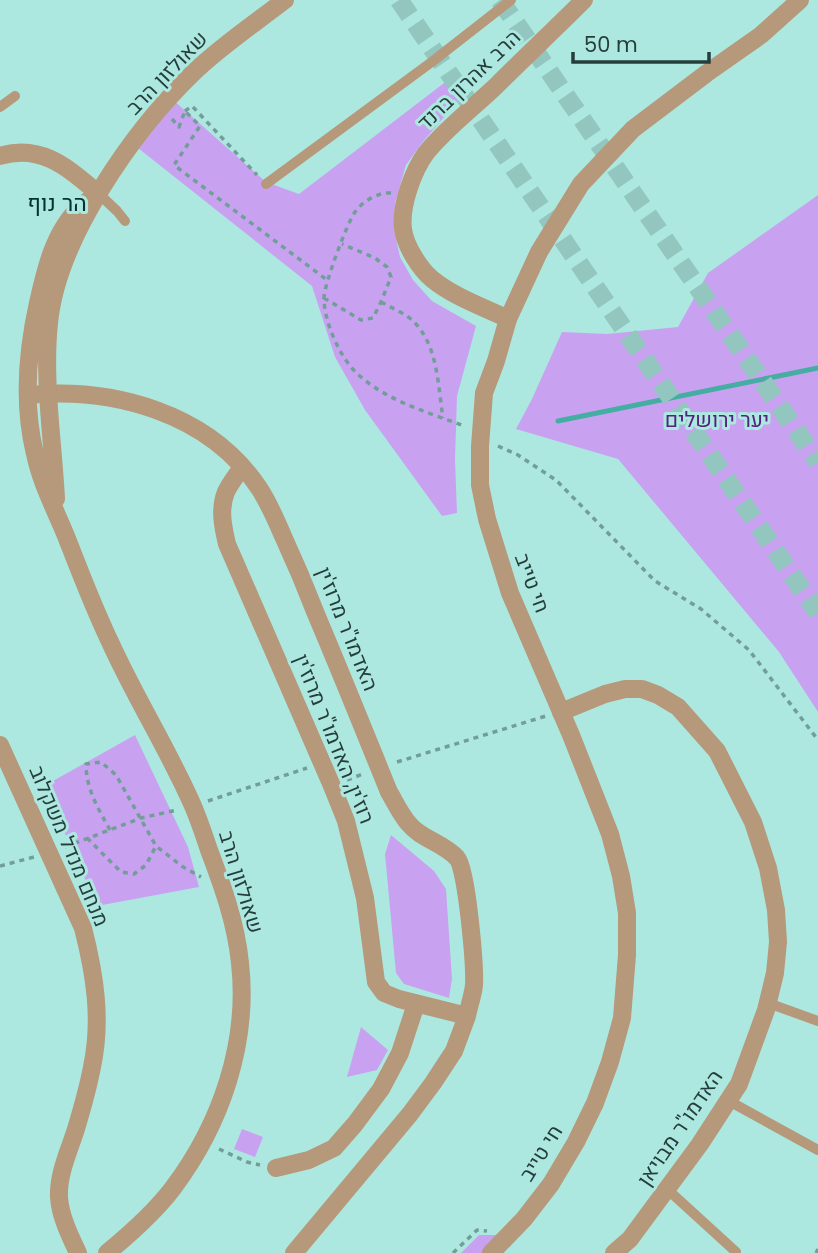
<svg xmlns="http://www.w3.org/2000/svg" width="818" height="1253" viewBox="0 0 818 1253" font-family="Poppins,Heebo,sans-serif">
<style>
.green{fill:#c8a2f1}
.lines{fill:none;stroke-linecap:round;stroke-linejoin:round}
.stream{stroke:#45ada2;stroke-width:5}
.trunk-tunnel{stroke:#92c6bf;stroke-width:19;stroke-dasharray:19 10;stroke-linecap:butt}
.path{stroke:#729d98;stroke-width:3.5;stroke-dasharray:5 5;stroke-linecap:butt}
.service{stroke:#b6987b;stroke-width:10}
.minor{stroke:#b6987b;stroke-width:18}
.tertiary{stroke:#b6987b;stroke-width:18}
.labels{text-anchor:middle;stroke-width:6;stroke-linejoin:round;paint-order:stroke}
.street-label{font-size:21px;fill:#263e3b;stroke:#ade8e0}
.park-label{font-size:21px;fill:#55217e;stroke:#ade8e0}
.neighbourhood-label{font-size:23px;fill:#03332f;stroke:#ade8e0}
</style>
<rect width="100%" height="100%" fill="#ade8e0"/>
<path class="green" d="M448,80l12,18 -38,45 -16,22 -11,38 -1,27 6,27 13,23 19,21 44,25 -19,70 -2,63 2,54 -15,3 -77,-106 -30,-53 -23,-71 -174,-138 35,-48 93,82 33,12z
M818,195v517l-39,-60 -161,-193 -102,-30 16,-30 30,-67 45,2 71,-7 30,-54z
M135,735l53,112 11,40 -102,19 -53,-120z
M391,835l43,36 12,18 6,90 -3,19 -45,-14 -8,-11 -11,-119z
M361,1027l27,23 -11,20 -30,7z
M242,1129l21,8 -8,20 -21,-8z
M479,1235h22l-19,18h-21z"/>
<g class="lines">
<path class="stream" d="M558,421l260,-53"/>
<path class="trunk-tunnel" d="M399,0l419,613
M500,0l318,462"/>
<path class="path" d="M185,111l7,-5 65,69
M172,119l7,8 6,-16 15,15 -26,39 153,115
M391,193c-13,-1 -28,8 -36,19 -8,11 -31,73 -31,86 0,22 13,52 27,69 28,32 74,44 113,59
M324,298l37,22 12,-2 8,-16 10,-25 -4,-10 -12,-9 -33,-14
M381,302c11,6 26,12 34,21 23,24 23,63 28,95
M498,446l20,9 38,25 99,101 46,28 48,41 69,90
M397,762l149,-46
M347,780l16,-6
M208,801l99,-33
M110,830c-12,-22 -24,-41 -24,-66l15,-2 15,13 40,71 27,21 18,10
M87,838l34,34 13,2 12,-9 10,-19
M65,847l76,-29 36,-8
M0,866l34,-9
M219,1149l28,13 13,3
M453,1253l24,-23 10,1
M816,1253l2,-4"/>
<path class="service" d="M0,107l15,-11
M266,184l167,-123 78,-61
M99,194l18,17 8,10
M768,1003l50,18
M729,1101l89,49
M667,1189l69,63"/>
<path class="minor" d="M0,156c42,-13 69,13 99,38
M508,319c-25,-12 -54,-22 -76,-40 -13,-11 -27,-34 -29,-50 -3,-23 10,-58 23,-76 20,-25 47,-45 70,-67 29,-29 59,-57 88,-86
M28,395c86,-8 181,18 231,93 10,15 17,32 24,48 12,26 23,52 33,78 25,59 49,119 73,178 6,10 12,23 20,32 12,15 35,19 48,34 10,11 18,108 17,127 -1,10 -5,21 -7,31
M242,467c-5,8 -12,16 -16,25 -7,17 -3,35 1,52l105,242 14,35 19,77 11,84 8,11 15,6 68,17 -13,35 -21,32 -23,31 -116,139
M561,712l44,-18 20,-5h17l16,6 20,12 39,44 36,71 15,46 8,42 2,32 -3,31 -9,37 -27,74 -39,60 -70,95 -16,14
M0,745l83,183c12,47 19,92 9,139 -4,21 -10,42 -16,62 -7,22 -18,45 -17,68 1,19 11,39 19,56
M276,1168l33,-8 25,-12 21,-24 26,-35 19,-36 16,-49"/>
<path class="tertiary" d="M99,194c-7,4 -14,8 -19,13 -26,24 -35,64 -42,96 -11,49 -15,102 -3,151 6,29 20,55 31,82 14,36 28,73 45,108 25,55 58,107 82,162 6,14 11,29 16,44 14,37 27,73 31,113 9,80 -19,161 -67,225 -18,24 -43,46 -66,65
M56,499c-3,-58 -13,-118 -7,-176 8,-84 84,-192 144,-250 28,-27 61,-49 92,-73
M491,1253l33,-34 27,-35 25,-42 19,-39 15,-41 12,-44 5,-63v-42l-6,-37 -11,-42 -39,-99 -61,-142 -23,-74 -7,-34v-39l4,-53 12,-32 12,-42 31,-67 42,-68 52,-55 74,-56 54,-38 39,-35"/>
</g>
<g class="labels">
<g class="street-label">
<text transform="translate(167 73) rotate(-46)" y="7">שאולזון הרב</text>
<text transform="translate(469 80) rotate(-44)" y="7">הרב אהרון ברנד</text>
<text transform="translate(532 583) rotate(69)" y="7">חי טייב</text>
<text transform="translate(347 629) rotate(68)" y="7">האדמו"ר מרוז'ין</text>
<text transform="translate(334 739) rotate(68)" y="7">רוז'ין, האדמו"ר מרוז'ין</text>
<text transform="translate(69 846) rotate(67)" y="7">מנחם מנדל משקלוב</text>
<text transform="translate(241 882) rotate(73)" y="7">שאולזון הרב</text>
<text transform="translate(680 1128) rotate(-56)" y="7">האדמו"ר מבויאן</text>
<text transform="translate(541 1153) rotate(-58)" y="7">חי טייב</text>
</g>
<g class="park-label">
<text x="717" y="427">יער ירושלים</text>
</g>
<g class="neighbourhood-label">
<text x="57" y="211">הר נוף</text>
</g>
</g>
<path d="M573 52v10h136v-10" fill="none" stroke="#263e3b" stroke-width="3.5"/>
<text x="584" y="52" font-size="21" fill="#263e3b" stroke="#ade8e0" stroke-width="5" paint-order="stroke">50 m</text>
</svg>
